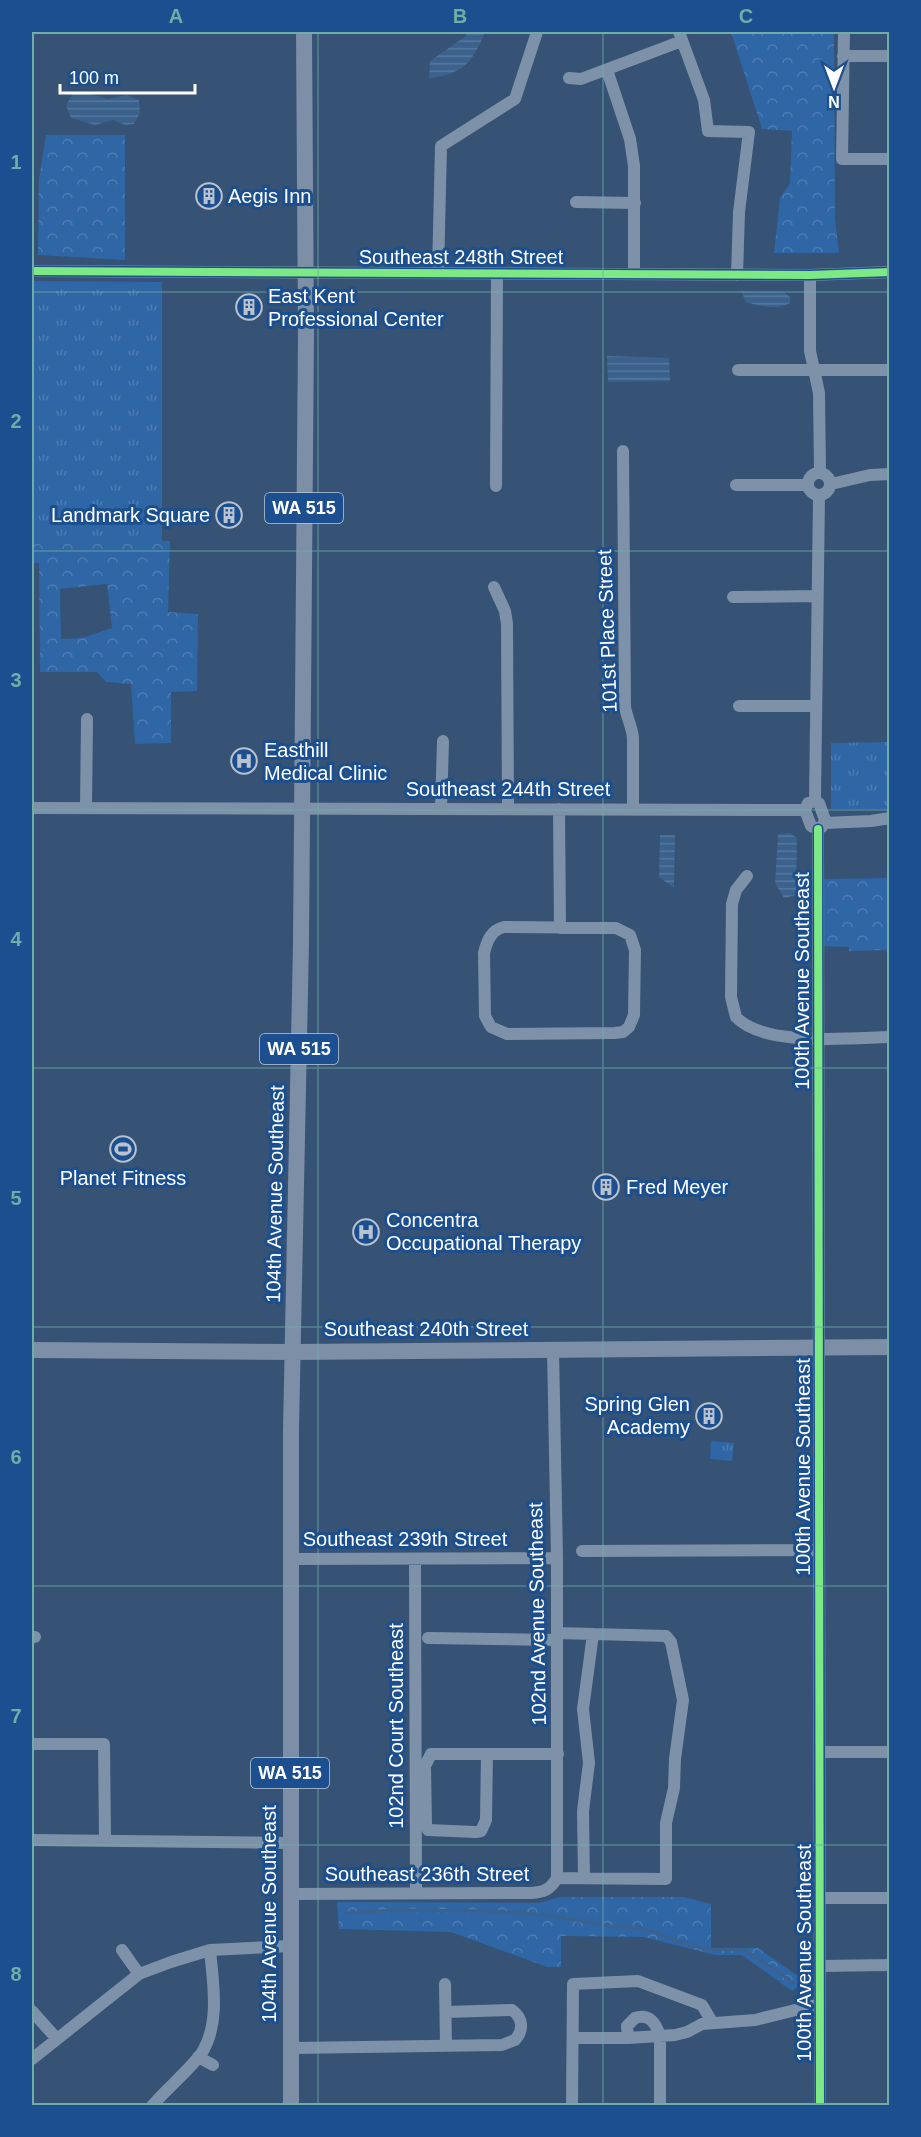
<svg xmlns="http://www.w3.org/2000/svg" width="921" height="2137" viewBox="0 0 921 2137" font-family="Helvetica,sans-serif">
<style>
.forest{fill:url(#forest-crowns);fill-rule:evenodd}
.park{fill:url(#park-tufts)}
.water{fill:url(#water-rules)}
.lines{fill:none;stroke-linecap:round;stroke-linejoin:round}
.stream{stroke:#3b618d;stroke-width:3}
.minor{stroke:#7d92a8;stroke-width:12}
.major{stroke:#7d8ea7;stroke-width:16}
.cycleway-casing{stroke:#1b4f8f;stroke-width:11}
.cycleway{stroke:#7ce984;stroke-width:8}
.grid{fill:none;stroke:#6fada8;stroke-width:1.5;stroke-opacity:0.55}
.labels{text-anchor:middle;stroke-width:6;stroke-linejoin:round;paint-order:stroke}
.shield{fill:#1b4f8f;stroke:#bbcadd;stroke-width:1.5}
.shield-label{font-size:18px;font-weight:bold;fill:#fff}
.poi-label{font-size:20px;fill:#fff;stroke:#1b4f8f;text-anchor:start}
.street-label{font-size:20px;fill:#fff;stroke:#1b4f8f}
.neatline{fill:none;stroke:#6fada8;stroke-width:2}
.grid-label{font-size:20px;text-anchor:middle;font-weight:bold;fill:#6fada8}
</style>
<defs>
<pattern id="forest-crowns" width="20" height="18" patternUnits="userSpaceOnUse" patternTransform="scale(1.5)"><rect width="20" height="18" fill="#2f66a5"/><path d="M2 6a3 3 0 1 1 6 0M12 15a3 3 0 1 1 6 0" fill="none" stroke="#4e7db2"/></pattern>
<pattern id="park-tufts" width="24" height="20" patternUnits="userSpaceOnUse" patternTransform="scale(1.5)"><rect width="24" height="20" fill="#2f66a5"/><path d="M3 7l-1-3M5 7V3M7 7l1-3M15 17l-1-3M17 17v-4M19 17l1-3" fill="none" stroke="#4e7db2"/></pattern>
<pattern id="water-rules" width="6" height="5" patternUnits="userSpaceOnUse" patternTransform="scale(1.5)"><rect width="6" height="5" fill="#3b618d"/><path d="M0 2.5h6" fill="none" stroke="#58799e"/></pattern>
</defs>
<rect width="100%" height="100%" fill="#365274"/>
<path class="forest" d="M731,32h103l1,187 4,34h-65l6,-55 10,-15 2,-52 -30,-2z
M46,135h79v125l-87,-5 1,-76z
M32,384l130,105v52h8l-2,71 30,2 -1,77 -26,1v51l-36,1 -4,-60 -25,-2 -9,-10h-57l-1,-109h-7zM107,584l5,44 -30,10 -21,1 -1,-50z
M889,878v72l-40,1v-4l-28,-1 1,-67z
M560,1897h124l27,7v44h47l47,33 -13,10 -50,-36h-27l-71,-18 -83,-1v31h-14l-96,-35 -112,-3 -2,-27 201,1z"/>
<path class="park" d="M32,281l130,1v260l-130,-2z
M889,742v67h-58v-66z
M711,1441l23,2 -2,18 -22,-2z"/>
<path class="water" d="M467,32h18c-13,31 -21,42 -56,46l1,-17 36,-25z
M73,92l18,2 16,5 20,-4 12,5 1,13 -6,11 -8,1 -13,-5 -18,5 -24,-7 -5,-12z
M741,291l43,1 6,5v6c-15,8 -29,3 -44,-1z
M607,356l62,2 1,23 -62,1z
M790,833l7,5 -1,57 -12,3 -9,-15 3,-49z
M660,835h15l-1,53 -15,-11z"/>
<g class="lines">
<path class="stream" d="M346,1913l51,-3 92,1 56,4 71,12h21l67,22 41,1 49,33"/>
<path class="minor" d="M679,32l25,68 4,31 41,1 -10,80 -2,63
M844,32l-2,127h48
M843,56h47
M607,70l23,69 4,27v108
M569,78l12,1 101,-38
M576,202l59,1
M32,271l778,4 80,-3
M438,273l3,-127 74,-47 22,-67
M810,275v76l9,42 1,80
M738,370h152
M623,451l2,256c2,11 7,20 8,31v71
M808 484a11 11 0 1 1 22 0a11 11 0 1 1-22 0Z
M831,484l39,-9 20,-1
M736,485h72
M496,486l1,-212
M494,587l11,24 2,13 1,185
M733,597l84,-1
M739,706h77
M815,801l4,-305
M815,801l4,2 6,17 -3,7 -4,2 -7,-3 -6,-16 3,-7z
M32,808l773,2
M86,808l1,-89
M441,809l2,-68
M559,809l1,119
M825,823l46,-2 19,-3
M818,829c2,425 3,851 2,1277
M747,876l-11,14 -4,14 -1,93 5,20c28,30 114,21 154,20
M504,927l112,1 14,7 5,15 -1,65 -5,12 -6,5 -8,1 -108,1 -16,-7 -6,-11 -1,-63c3,-12 7,-23 20,-26z
M553,1349l4,209v320
M582,1551l237,-1
M290,1559l267,-1
M415,1559l1,334
M32,1637h3
M428,1638l129,2
M32,1744h72l1,96
M821,1752h69
M487,1754l-1,66 -5,11 -5,1 -48,-2 -2,-5 -1,-59 6,-12h127
M32,1840l258,3
M584,1878l-1,-67 6,-48 -6,-54 10,-75
M290,1894l241,-1c13,-1 19,-3 26,-15l109,1v-56l8,-35 1,-29 8,-59 -12,-58 -5,-6 -109,-3
M821,1898h69
M122,1950l17,24
M821,1966l69,-1
M445,1984l1,62
M32,2011l25,28
M573,2038h55l47,-3 12,-3 15,-8 53,-4 65,-16
M628,2038l-1,-12 8,-8c14,-5 21,5 25,18v70
M291,2048l211,-3 13,-5c9,-10 8,-22 -3,-30l-66,2
M198,2057l15,8
M32,2059l107,-85 32,-12 39,-12 80,-4
M152,2106c13,-16 41,-39 51,-55 17,-30 10,-68 7,-101
M572,2106l1,-122 65,-3 64,24 10,17"/>
<path class="major" d="M32,1350l260,2 598,-5
M291,2106v-676l10,-487 5,-611 -2,-300"/>
<g class="cycleway-casing">
<path id="cycleway" d="M32,271l778,4 80,-3
M818,829c2,425 3,851 2,1277"/>
</g>
<use href="#cycleway" class="cycleway"/>
</g>
<path class="grid" d="M318,32v2074M603,32v2074M32,292h858M32,551h858M32,810h858M32,1068h858M32,1327h858M32,1586h858M32,1845h858"/>
<defs>
<g id="building-ring" transform="scale(1.35)"><circle r="9.5" fill="#1b4f8f" stroke="#b9c2ce" stroke-width="1.5"/><path d="M-4-6H4V6H1V3H-1V6H-4ZM-2.5-4.3h1.7v1.8h-1.7ZM.8-4.3h1.7v1.8H.8ZM-2.5-1h1.7V.8h-1.7ZM.8-1h1.7V.8H.8Z" fill="#b9c2ce"/></g>
<g id="hospital-ring" transform="scale(1.35)"><circle r="9.5" fill="#1b4f8f" stroke="#b9c2ce" stroke-width="1.5"/><path d="M-5-5h3v3.5h4V-5h3V5h-3V1.5h-4V5h-3Z" fill="#b9c2ce"/></g>
<g id="stadium-ring" transform="scale(1.35)"><circle r="9.5" fill="#1b4f8f" stroke="#b9c2ce" stroke-width="1.5"/><path d="M0-5a6.5 5 0 1 0 0 10a6.5 5 0 1 0 0-10ZM-3.5-1.8h7v3.6h-7Z" fill="#b9c2ce"/></g>
</defs>
<g fill-rule="evenodd">
<use href="#building-ring" x="209" y="196"/>
<use href="#building-ring" x="249" y="307"/>
<use href="#building-ring" x="229" y="515"/>
<use href="#hospital-ring" x="244" y="761"/>
<use href="#stadium-ring" x="123" y="1149"/>
<use href="#building-ring" x="606" y="1187"/>
<use href="#hospital-ring" x="366" y="1232"/>
<use href="#building-ring" x="709" y="1416"/>
</g>
<g class="labels">
<g class="shield">
<rect x="265" y="493" width="78" height="30" rx="4.5"/>
<rect x="260" y="1034" width="78" height="30" rx="4.5"/>
<rect x="251" y="1758" width="78" height="30" rx="4.5"/>
</g>
<g class="shield-label">
<text x="304" y="514">WA 515</text>
<text x="299" y="1055">WA 515</text>
<text x="290" y="1779">WA 515</text>
</g>
<g class="poi-label">
<text x="228" y="203">Aegis Inn</text>
<text x="268" y="303">East Kent<tspan x="268" dy="23">Professional Center</tspan></text>
<text x="210" y="522" text-anchor="end">Landmark Square</text>
<text x="264" y="757">Easthill<tspan x="264" dy="23">Medical Clinic</tspan></text>
<text x="123" y="1185" text-anchor="middle">Planet Fitness</text>
<text x="626" y="1194">Fred Meyer</text>
<text x="386" y="1227">Concentra<tspan x="386" dy="23">Occupational Therapy</tspan></text>
<text x="690" y="1411" text-anchor="end">Spring Glen<tspan x="690" dy="23">Academy</tspan></text>
</g>
<g class="street-label">
<text x="461" y="264">Southeast 248th Street</text>
<text transform="translate(607 631) rotate(-92)" y="7">101st Place Street</text>
<text x="508" y="796">Southeast 244th Street</text>
<text transform="translate(802 981) rotate(-90)" y="7">100th Avenue Southeast</text>
<text transform="translate(275 1194) rotate(-89)" y="7">104th Avenue Southeast</text>
<text x="426" y="1336">Southeast 240th Street</text>
<text transform="translate(803 1467) rotate(-90)" y="7">100th Avenue Southeast</text>
<text x="405" y="1546">Southeast 239th Street</text>
<text transform="translate(537 1614) rotate(-91)" y="7">102nd Avenue Southeast</text>
<text transform="translate(396 1726) rotate(-90)" y="7">102nd Court Southeast</text>
<text x="427" y="1881">Southeast 236th Street</text>
<text transform="translate(269 1914) rotate(-90)" y="7">104th Avenue Southeast</text>
<text transform="translate(804 1953) rotate(-90)" y="7">100th Avenue Southeast</text>
</g>
</g>
<rect width="921" height="2137" fill="none" stroke="#1b4f8f" stroke-width="66"/>
<g transform="translate(834 87) rotate(180)" stroke="#1b4f8f" stroke-width="4.5" paint-order="stroke">
<path d="M0-4.5L10 22L0 15L-10 22Z" fill="#ffffff"/>
<text y="-9" font-size="16" font-weight="bold" text-anchor="middle" fill="#ffffff">N</text>
</g>
<path d="M60 84v9h135v-9" fill="none" stroke="#ffffff" stroke-width="3"/>
<text x="69" y="84" font-size="18" fill="#ffffff" stroke="#1b4f8f" stroke-width="4.5" paint-order="stroke">100 m</text>
<rect x="33" y="33" width="855" height="2071" class="neatline"/>
<g class="grid-label">
<text x="176" y="23">A</text>
<text x="460" y="23">B</text>
<text x="746" y="23">C</text>
<text x="16" y="169">1</text>
<text x="16" y="428">2</text>
<text x="16" y="687">3</text>
<text x="16" y="946">4</text>
<text x="16" y="1205">5</text>
<text x="16" y="1464">6</text>
<text x="16" y="1723">7</text>
<text x="16" y="1981">8</text>
</g>
</svg>
